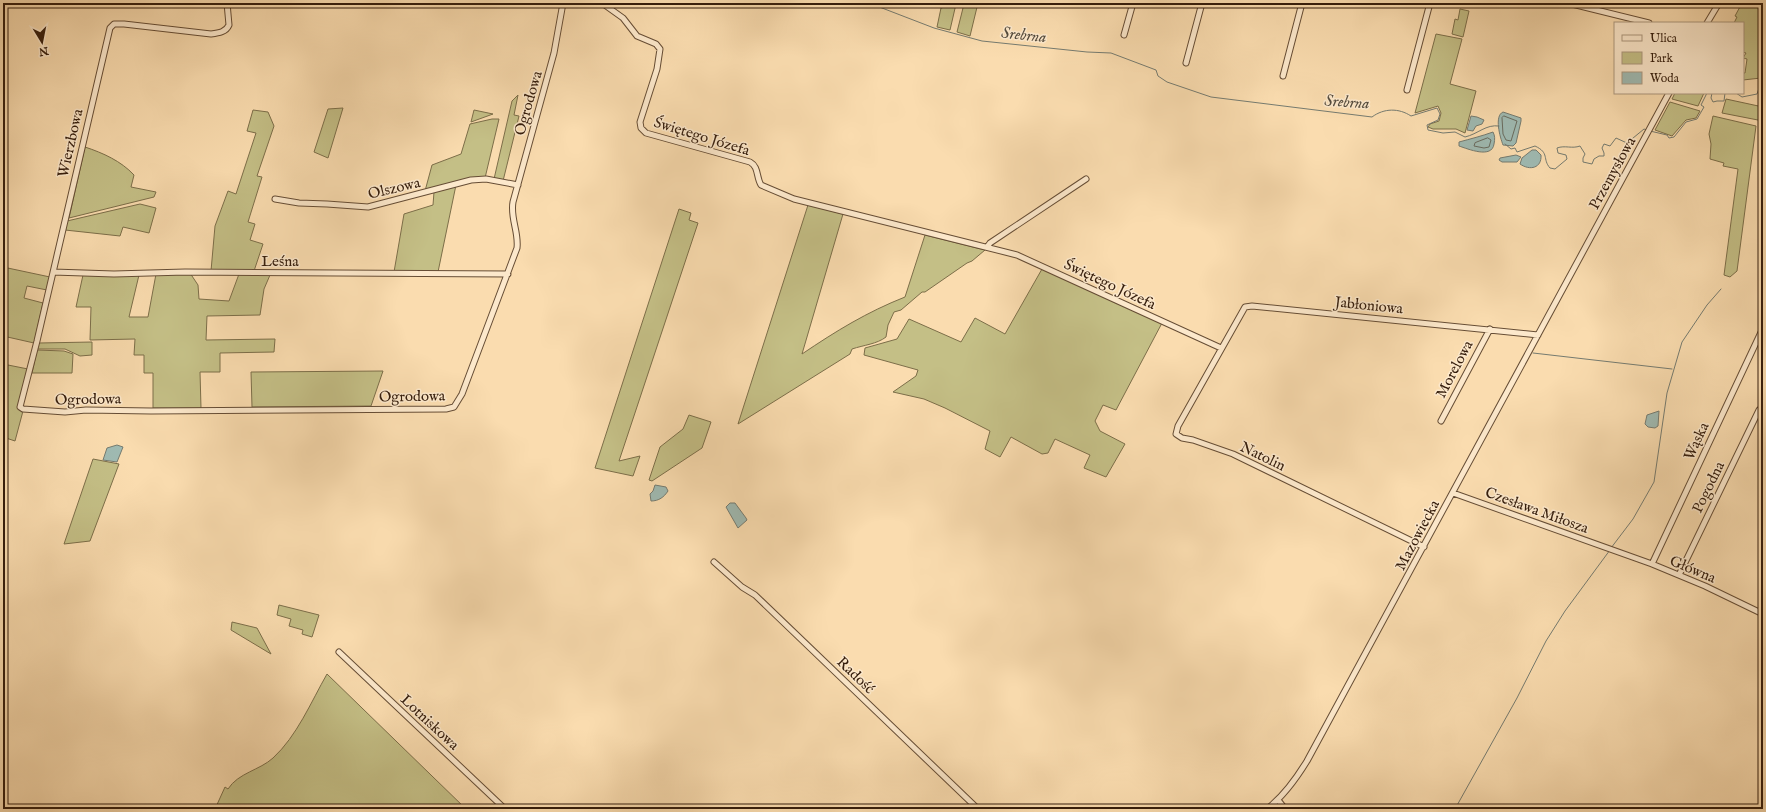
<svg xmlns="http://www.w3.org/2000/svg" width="1766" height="812" viewBox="0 0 1766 812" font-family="'IM FELL English',serif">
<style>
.green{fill:#c4bf86;stroke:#7c6e49}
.water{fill:#9fbab2;stroke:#757b70}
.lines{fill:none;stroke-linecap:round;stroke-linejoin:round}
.shore{stroke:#6a6c5f;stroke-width:1}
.stream{stroke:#757b70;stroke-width:1}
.minor-casing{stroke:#664d35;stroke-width:7}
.minor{stroke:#fce8cb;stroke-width:5}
.labels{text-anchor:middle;stroke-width:3;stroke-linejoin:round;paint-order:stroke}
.street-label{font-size:15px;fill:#351d0c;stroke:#fce8cb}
.water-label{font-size:16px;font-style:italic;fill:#554c3e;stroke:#fce8cb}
</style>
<rect width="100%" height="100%" fill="#fadcaf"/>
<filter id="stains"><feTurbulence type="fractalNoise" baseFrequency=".005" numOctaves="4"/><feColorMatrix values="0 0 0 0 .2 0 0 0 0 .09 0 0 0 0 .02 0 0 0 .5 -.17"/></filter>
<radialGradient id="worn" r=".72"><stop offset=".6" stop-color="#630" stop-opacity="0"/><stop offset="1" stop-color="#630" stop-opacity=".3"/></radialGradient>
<path class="green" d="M968,3h10l-8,33 -13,-4 7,-28z
M1742,3l21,2v64l-2,9 -18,2v-7h2l2,-14 -4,-1 3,-5 -3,-1v-29h-9l3,-6 -2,-1z
M956,4l-6,26 -13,-3 4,-19z
M1460,9l9,2 -6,26 -11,-3 3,-15 3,1z
M1436,34l26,5 -12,45 26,7 -11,42 -9,-4h-23l-5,-2 2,-3 9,-3 2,-8 -3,-7 -23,7z
M1675,93h29l-6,13 -26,-7z
M518,95l-4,20 5,1 -16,65 -9,-2 18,-78z
M1726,99l37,8v14l-41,-8z
M1670,102l30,9 -4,7 -10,2 -14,16 -17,-6z
M343,108l-15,50 -14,-6 14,-43z
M253,110l15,2 6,14 -17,50 5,1 -14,45 7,2 -5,16 13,4 -9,27h-43l4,-45 13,-35 8,3 20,-61 -9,-2z
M474,110l19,4 -22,8z
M1713,116l43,10 -19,145 -7,6 -6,-2 14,-106 -15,-3 1,-3 -14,-4 1,-15 -2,-10z
M492,119h7l-14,59 -60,13 7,-26 29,-11 9,-30z
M85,147c18,6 36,14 49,28l-3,12 25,5 -2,5 -85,21z
M456,185l-18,87h-44l10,-58 29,-9 1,-13z
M140,204l16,4 -7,25 -26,-6 -3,9 -55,-6 2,-9z
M808,205l35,9 -41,140c34,-23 65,-42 103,-57l20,-62 60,15 -13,11 -5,2 -42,29h-3l-21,18 -7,2 -6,13 -2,12c-9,7 -22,8 -34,12l-2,5 -112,70z
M679,209l12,4 -2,7 9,3 -79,238 21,-5 -7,20 -38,-8z
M3,267l47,10 -3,13 -20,-4 -3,12 19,5 -9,40 -31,-7z
M1042,269l120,54 -46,87 -13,-5 -8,16 5,10 25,13 -19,33 -22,-9 6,-13 -35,-16 -7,14 -6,1 -31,-17 -11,20 -15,-8 5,-18 -45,-23 -21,-9 -31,-7 23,-16 2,-6 -54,-15 1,-7 32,-9 12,-20 52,23 14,-24 30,16z
M190,273l8,12 1,14 30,2 10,-27 31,1 -6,14 -4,26 -53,1 -1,24 69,-1 -1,13 -54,1v19h-20l1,36h-48v-35h-9v-18h-10l1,-16 -45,1 1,-33h-15l7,-32h56l-10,42h19l8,-43z
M92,342v13l-12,1 -15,-7h-28l2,-6z
M37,350l27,1 9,3 -1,19h-40z
M3,364l25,5 -9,41 4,1 -8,30 -12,-4z
M383,371l-12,35 -119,1 -1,-35z
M689,415l22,7 -9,26 -50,33 -3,-1 11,-33 23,-18z
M93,459l26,5 -29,77 -26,3z
M279,605l40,10 -7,22 -10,-3 1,-4 -14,-4 2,-7 -14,-4z
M232,622l25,6 14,26 -40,-24z
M327,674l139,135h-251l10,-22 3,2c10,-16 32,-19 45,-31 24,-22 38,-56 54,-84z"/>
<path class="water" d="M1503,112l18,6v3l-5,22 -3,3 -10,-1c-3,-8 -9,-29 0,-33z
M1471,116l6,1 7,3 -2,4 -6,2 -3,5 -6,-1z
M1493,132c2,4 2,7 1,12 -2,15 -26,5 -35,2v-4c11,-3 23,-6 34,-10z
M1532,150h4l5,5c1,13 -11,16 -21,9l2,-6z
M1516,155l5,2 -4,5h-15l-3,-2 1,-2z
M1659,411l-1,15 -3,2 -7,-1 -3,-3 2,-9z
M117,445l6,2 -6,15 -14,-2 4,-12z
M655,485l11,2 2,4c-4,6 -9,10 -17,10l-1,-7 3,-3z
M730,503h5l11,15 1,2 -9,8 -12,-21z"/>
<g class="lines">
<path class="shore" d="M1504,116l13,5 -6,20 -5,-1 -3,-6 -1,-16z
M1488,138l3,2 -2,7 -5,1 -10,-2 1,-3z"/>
<path class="stream" d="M869,3l65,25 48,13 105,11 24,1 45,17 2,6 9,6 44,15 161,20c12,-9 27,-9 39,-1l26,-8 3,6 -2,6 -11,5 1,5 15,3 12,-1 10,5c13,-3 21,-13 34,-11
M1712,93l-1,5 2,4 4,-1h7l1,-8
M1736,93l6,4 15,-3 2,-6 4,1
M1650,131l17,4 2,3 5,-1 12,-15 11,-3 7,-12 -3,-2 6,-12
M1505,144l6,5 4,-1 2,4 18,-6c15,7 7,13 15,22l5,1 12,-10 -1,-4 -8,-2 -1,-5c8,-3 15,1 23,-2l5,8 -2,4v4l9,2 2,-5 5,-3h5v-3l-2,-5 2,-4 6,2 6,-8 11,5 17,-14 3,1
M1533,353l139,16
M1611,548l22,-29 21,-37 13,-89 15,-51 25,-37 14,-16
M1455,809l62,-111 29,-57 19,-30 45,-61"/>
<g class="minor-casing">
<path id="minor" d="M227,3l2,22c-3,7 -10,8 -18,9l-87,-10h-10l-4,4 -73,313 -17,66 3,2 42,3 21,-2 65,1 295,-2 8,-2 8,-13 55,-146c2,-16 -7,-30 -4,-46l41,-149 9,-50
M602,3l21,15 14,18 19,8 4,5 -3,20 -17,53 1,6 5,5 104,29c9,5 6,15 11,23l33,14 223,56 204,93
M1568,3l81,20
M1707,23l12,-20
M1124,35l9,-32
M1186,63l16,-60
M1283,76l19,-73
M1407,90l23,-87
M275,199l24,4 28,1 41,3 103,-27 15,-1 32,6
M987,247l3,-4 96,-64
M53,272l61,2 71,-2 323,2
M1441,421l49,-92
M1453,493l199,71 53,22 58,28
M1424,547l-191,-93 -40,-14 -11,-2 -6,-4 2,-8 67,-119 7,-1 286,29
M714,562l28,25 13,8 223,214
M1652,564l111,-236
M1679,575l80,-165
M339,652l166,157
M1278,800l7,9
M1267,809c17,-13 29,-30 40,-48l362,-668"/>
</g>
<use href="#minor" class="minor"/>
</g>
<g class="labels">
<g class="street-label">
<text transform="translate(528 103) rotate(-74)" y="5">Ogrodowa</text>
<text transform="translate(702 136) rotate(17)" y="5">Świętego Józefa</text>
<text transform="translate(70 143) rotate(-77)" y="5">Wierzbowa</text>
<text transform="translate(1612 173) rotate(-61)" y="5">Przemysłowa</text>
<text transform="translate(394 188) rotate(-13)" y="5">Olszowa</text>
<text x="280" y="266">Leśna</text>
<text transform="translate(1110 284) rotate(25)" y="5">Świętego Józefa</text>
<text transform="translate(1369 305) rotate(6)" y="5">Jabłoniowa</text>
<text transform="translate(1454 369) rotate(-62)" y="5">Morelowa</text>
<text transform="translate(412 396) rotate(-1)" y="5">Ogrodowa</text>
<text transform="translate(88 399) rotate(-1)" y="5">Ogrodowa</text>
<text transform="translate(1696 441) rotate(-65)" y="5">Wąska</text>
<text transform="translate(1263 456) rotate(26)" y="5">Natolin</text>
<text transform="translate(1708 487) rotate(-64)" y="5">Pogodna</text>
<text transform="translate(1537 510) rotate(20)" y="5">Czesława Miłosza</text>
<text transform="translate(1417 535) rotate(-62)" y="5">Mazowiecka</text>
<text transform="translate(1693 569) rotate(23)" y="5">Główna</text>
<text transform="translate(856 675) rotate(44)" y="5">Radość</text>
<text transform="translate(430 722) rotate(43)" y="5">Lotniskowa</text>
</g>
<g class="water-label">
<text transform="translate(1024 34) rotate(6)" y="6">Srebrna</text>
<text transform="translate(1347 101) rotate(4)" y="6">Srebrna</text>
</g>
</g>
<rect width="1766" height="812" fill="none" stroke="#fadcaf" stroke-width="16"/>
<rect x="4" y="4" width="1758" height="804" fill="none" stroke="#351d0c" stroke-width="2"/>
<rect x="8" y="8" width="1750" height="796" fill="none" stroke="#351d0c"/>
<rect x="1614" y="22" width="130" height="72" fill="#fce8cb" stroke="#ac977f"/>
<rect x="1622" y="35" width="20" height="6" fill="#fce8cb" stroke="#ac977f"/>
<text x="1650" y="42" font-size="12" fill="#351d0c">Ulica</text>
<rect x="1622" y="52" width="20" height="12" fill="#c4bf86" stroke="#ac977f"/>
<text x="1650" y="62" font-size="12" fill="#351d0c">Park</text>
<rect x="1622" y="72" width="20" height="12" fill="#9fbab2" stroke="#ac977f"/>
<text x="1650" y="82" font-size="12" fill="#351d0c">Woda</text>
<g transform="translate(42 42) rotate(170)" stroke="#fce8cb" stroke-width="3" paint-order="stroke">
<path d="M0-3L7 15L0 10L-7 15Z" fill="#351d0c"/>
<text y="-6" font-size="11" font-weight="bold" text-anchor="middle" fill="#351d0c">N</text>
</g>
<rect width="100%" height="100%" filter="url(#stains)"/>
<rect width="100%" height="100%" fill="url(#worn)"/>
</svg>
